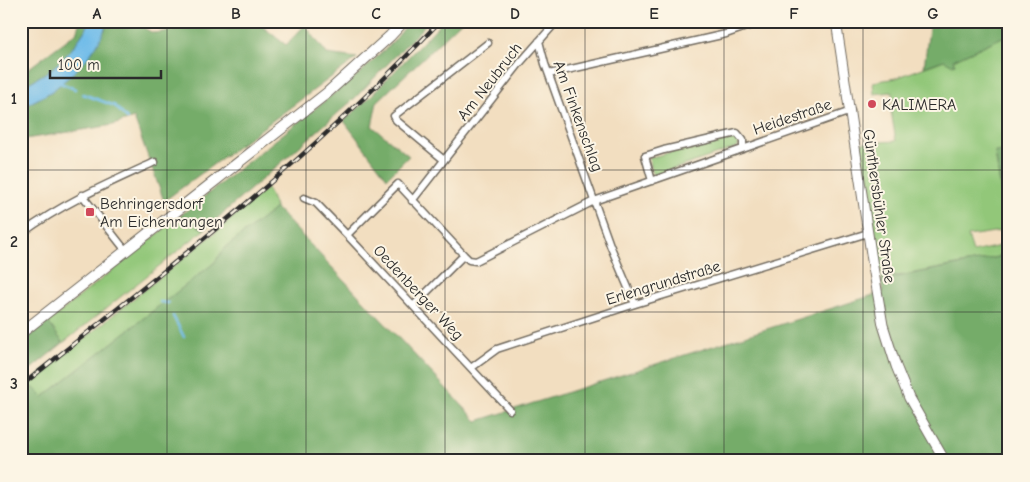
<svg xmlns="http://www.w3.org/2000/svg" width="1030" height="482" viewBox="0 0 1030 482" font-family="'Comic Neue',sans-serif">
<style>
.green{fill:#92c779;stroke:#5e7952}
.forest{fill:#75ac69;stroke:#506c4a}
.water{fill:#6fbce9;stroke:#4d748a}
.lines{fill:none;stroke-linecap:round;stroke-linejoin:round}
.stream{stroke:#6fbce9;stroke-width:2.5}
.street-casing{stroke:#716a5f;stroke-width:9}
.secondary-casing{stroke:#716a5f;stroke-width:11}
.primary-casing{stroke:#716a5f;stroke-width:12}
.street{stroke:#fff;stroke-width:6}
.secondary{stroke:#fff;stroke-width:9}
.primary{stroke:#fff;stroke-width:10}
.rail-casing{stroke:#2b2b2b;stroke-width:4.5}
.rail{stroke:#fcf5e5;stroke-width:2.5;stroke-dasharray:8;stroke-linecap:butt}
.grid{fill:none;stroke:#2b2b2b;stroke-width:1;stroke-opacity:0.55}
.poi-dot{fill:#d1495b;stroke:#fcf5e5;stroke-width:2}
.labels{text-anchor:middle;stroke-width:4;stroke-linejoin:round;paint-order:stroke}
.street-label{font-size:16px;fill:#2b2b2b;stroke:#fcf5e5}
.poi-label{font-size:16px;fill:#2b2b2b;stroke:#fcf5e5;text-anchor:start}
.neatline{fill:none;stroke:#2b2b2b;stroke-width:2}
.grid-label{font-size:16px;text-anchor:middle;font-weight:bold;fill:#2b2b2b}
</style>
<rect width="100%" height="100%" fill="#fcf5e5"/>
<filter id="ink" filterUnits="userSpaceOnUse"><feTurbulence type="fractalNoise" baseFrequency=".02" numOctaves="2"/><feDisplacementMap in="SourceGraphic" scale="10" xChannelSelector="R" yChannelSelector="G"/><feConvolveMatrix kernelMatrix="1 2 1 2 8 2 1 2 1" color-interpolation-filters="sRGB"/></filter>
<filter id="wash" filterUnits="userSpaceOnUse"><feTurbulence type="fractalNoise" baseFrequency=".0096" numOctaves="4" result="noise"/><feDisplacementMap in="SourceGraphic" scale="20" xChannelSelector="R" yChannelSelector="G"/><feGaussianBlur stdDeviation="1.12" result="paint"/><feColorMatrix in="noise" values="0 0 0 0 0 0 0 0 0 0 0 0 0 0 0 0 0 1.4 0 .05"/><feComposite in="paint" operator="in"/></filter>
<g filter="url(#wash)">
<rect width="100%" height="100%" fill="#f2dec0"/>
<path class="green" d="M1009,34v109l-4,8 -10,2 12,77 -39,6 5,16 36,-8 -10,13 -117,22 -21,-136 35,-2 -6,-36 4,-1 -2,-12 -18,2 -1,-12 23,-4 48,-18h9z
M733,135l6,4 -1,8 -85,29 -4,-18z
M267,188l9,20 -51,40 -11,15 -171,134 -14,-14 182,-147z
M181,215l23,15 -141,113 -15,-21z"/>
<path class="forest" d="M80,21h11c-22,35 -32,47 -70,66v-13l55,-41z
M107,21h31l4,6 11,6 19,-2 20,-10h67l4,6 23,18 19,-20 22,29 30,4 -193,143 -30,-83 -21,7 -88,14 -4,2v-33l30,-16 54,-62z
M410,21h19l-75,78 -150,131 -23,-15 180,-143 32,-30z
M443,21h19l-85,81 -5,24 37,30 -22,22 -43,-57 24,-22z
M930,21h79v13l-56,26 2,4 -2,1 -9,-5 -20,7z
M1007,143h2v318h-988v-72l8,-6 14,14 171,-134 11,-15 51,-40 201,213 406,-129 -2,-12 118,-23 10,-13 -14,-92 10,-1z
M48,322l15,21 -42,34v-34z"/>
<path class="water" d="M91,21h16c-6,28 -33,53 -55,70 -9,6 -21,11 -31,17v-21c37,-19 48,-31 70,-66z"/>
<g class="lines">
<path class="stream" d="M58,82l17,7
M83,94l32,12 12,13
M160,302l8,1
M173,316l11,21"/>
</g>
</g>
<g filter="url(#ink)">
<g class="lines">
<g class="street-casing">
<path id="street" d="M539,41l6,23 65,181 25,59
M549,74l177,-40 37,-13
M444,160l-48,-40 -2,-4 94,-73
M652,181l-7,-25 19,-6 73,-17 6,7v8
M82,195l44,56
M304,198l12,5 31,32 163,175
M412,201l108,-138 37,-42
M21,234c42,-31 88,-51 134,-72
M347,235l51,-51 66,71 5,5 7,1 118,-60 257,-90
M413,306l51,-51
M471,368l26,-19 138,-45 233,-71"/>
</g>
<g class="secondary-casing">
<path id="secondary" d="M836,21l37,246 10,58 13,41 13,32 36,63"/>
</g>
<g class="primary-casing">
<path id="primary" d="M21,333l306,-240 63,-57 14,-15"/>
</g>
<use href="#street" class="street"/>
<use href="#secondary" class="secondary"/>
<use href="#primary" class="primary"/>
<g class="rail-casing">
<path id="rail" d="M21,386c144,-116 293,-229 419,-365"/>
</g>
<use href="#rail" class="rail"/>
</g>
</g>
<path class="grid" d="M167,21v440M306,21v440M445,21v440M585,21v440M724,21v440M863,21v440M21,170h988M21,312h988"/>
<g class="poi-dot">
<circle cx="872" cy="104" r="5"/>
<rect x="85" y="207" width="10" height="10" rx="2.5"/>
</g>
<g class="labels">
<g class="street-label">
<text transform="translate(489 81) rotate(-52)" y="6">Am Neubruch</text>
<text transform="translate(579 116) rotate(70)" y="6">Am Finkenschlag</text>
<text transform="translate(792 116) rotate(-19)" y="6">Heidestraße</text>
<text transform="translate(880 206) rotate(82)" y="6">Günthersbühler Straße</text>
<text transform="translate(663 282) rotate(-17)" y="6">Erlengrundstraße</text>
<text transform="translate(419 292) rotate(47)" y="6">Oedenberger Weg</text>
</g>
<g class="poi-label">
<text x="882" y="110">KALIMERA</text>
<text x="100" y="209">Behringersdorf<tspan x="100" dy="18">Am Eichenrangen</tspan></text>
</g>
</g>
<rect width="1030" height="482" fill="none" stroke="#fcf5e5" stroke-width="55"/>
<path d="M50 70v8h111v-8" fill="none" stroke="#2b2b2b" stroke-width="2.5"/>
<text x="58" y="70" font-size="15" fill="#2b2b2b" stroke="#fcf5e5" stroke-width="4" paint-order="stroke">100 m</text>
<rect x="28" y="28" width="974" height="426" class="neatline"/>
<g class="grid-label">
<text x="97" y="19">A</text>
<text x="236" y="19">B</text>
<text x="376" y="19">C</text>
<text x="515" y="19">D</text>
<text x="654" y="19">E</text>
<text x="794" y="19">F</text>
<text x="933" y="19">G</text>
<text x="14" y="104">1</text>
<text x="14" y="247">2</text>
<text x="14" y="389">3</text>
</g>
</svg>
